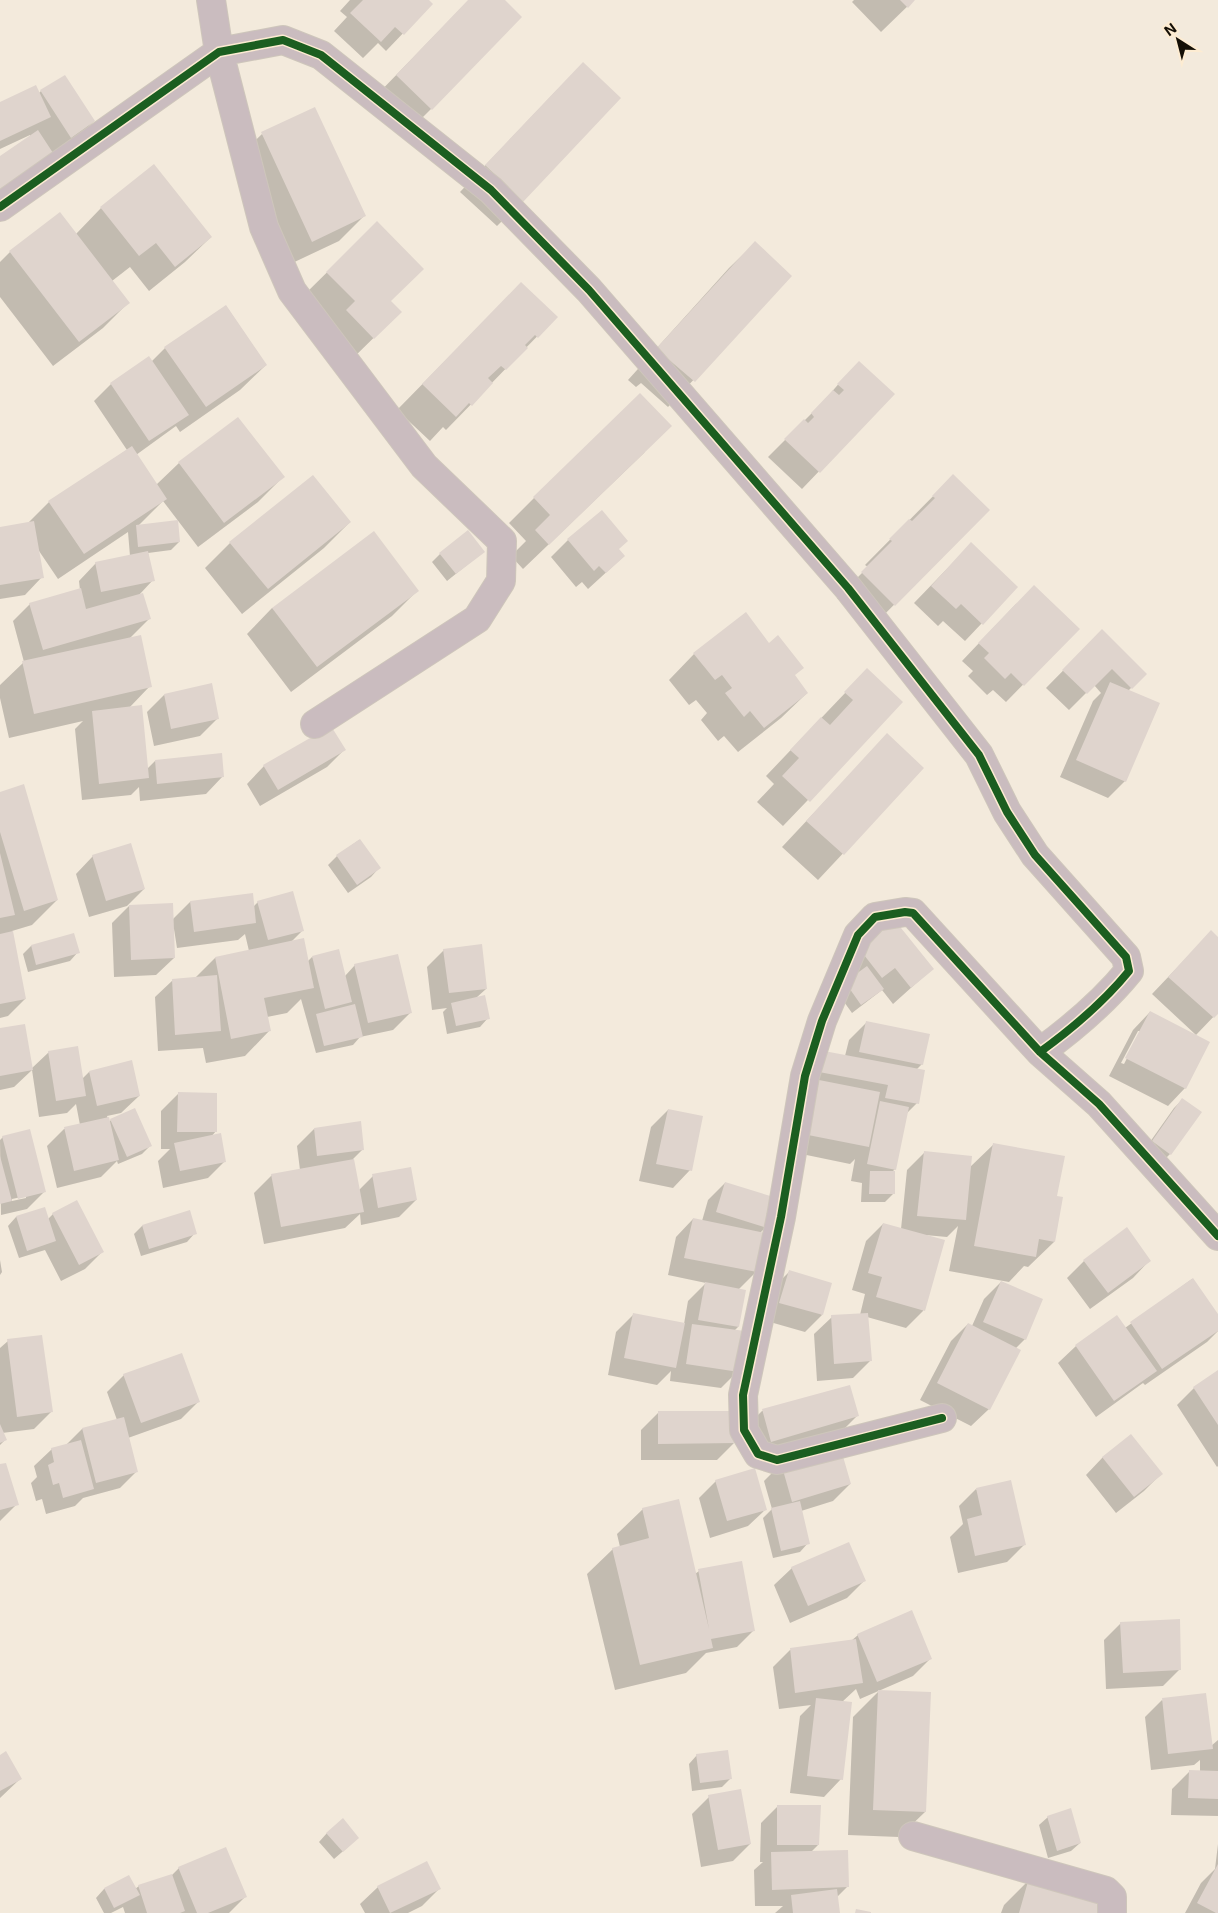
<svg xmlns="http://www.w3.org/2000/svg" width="1218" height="1913" viewBox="0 0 1218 1913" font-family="Inter,sans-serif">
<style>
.shadow{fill:#0003;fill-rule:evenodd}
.building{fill:#dfd4cd}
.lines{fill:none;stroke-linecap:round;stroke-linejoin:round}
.street-casing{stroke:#cec6bb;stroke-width:30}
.street{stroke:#cabcbf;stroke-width:28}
.cycleway-casing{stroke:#fdecd2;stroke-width:11}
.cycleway{stroke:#1b5e20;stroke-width:8}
</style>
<rect width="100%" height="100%" fill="#f3eadc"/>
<path class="shadow" d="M350,0h77l4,4 -45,47 -8,-8 -15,15 -29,-27 13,-14 -7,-6z
M469,0h34l-72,109 -25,25 -35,-33z
M854,0h60l-33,32 -29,-30z
M558,89l-36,112 -25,25 -37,-34z
M41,91l53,30 -17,17 -24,16 -53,3 30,-20v-2l-30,14v-46l38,-9z
M262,134l102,82 -25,25 -53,25 -50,-107z
M101,208l110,29 -26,25 -36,29 -19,-24 -18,14 16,22 -25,25 -50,38 -53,-69v-35l10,-10 66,-18z
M377,223l13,78 10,11 -52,51 -47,-65z
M755,243l36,33 -123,131 -27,-24 -5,4 -8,-7 101,-112z
M226,306l40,59 -26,25 -60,42 -4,-6 -40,29 20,30 23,-22 104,14 -25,25 -60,45 -35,-46 -25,25 41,16 -8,8 -23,3 5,27 -14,15 11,23 -20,20 20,48 -21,22 18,61 8,-8 68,15 -17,18 -66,7 -1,-14 -8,8 -49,5 -7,-71 8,-8 -74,17 -9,-40v-13l24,-23 -11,-41 17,-17 50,-14 -1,-9 17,-18 34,-7 -2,-24 -70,47 -21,-31 5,29 -17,18 -25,4v-71l27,-4 22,-22 78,-52 -33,-49 17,-17 40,-22 14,-14z
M496,309l60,8 -110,113 -3,-3 -13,14 -33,-31z
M842,380l51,14 -91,95 -34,-32 54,-54z
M645,452l-122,117 -12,-13 15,-15 -17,-18 25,-25z
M953,476l35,34 -119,120 -32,-32 31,-31 -3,-2z
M350,522l-26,26 -82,66 -37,-46 25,-25z
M568,540l50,10 6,6 -36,33 -6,-7 -6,5 -25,-30z
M971,544l45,43 -51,54 -22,-20 -5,5 -24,-23z
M483,552l-36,29 -15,-19 8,-8z
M417,591l-25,25 -101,76 -44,-58 25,-26z
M1016,604l62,25 -72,73 -13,-12 -6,5 -19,-19 5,-5 -11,-10z
M1102,631l43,43 -17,17 -3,90 -17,17 -48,-21 33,-76 8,-8 -7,-8 -25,25 -23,-22z
M694,654l100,22 13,17 -26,25 -43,34 -14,-16 -6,5 -17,-21 6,-7 -11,-13 -7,5 -20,-25z
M867,670l34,33 -118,123 -26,-24 17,-18 -8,-8z
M164,695l54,23 -18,18 -46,10 -7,-34z
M887,735l36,33 -105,112 -36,-33z
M344,750l-17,17 -67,39 -13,-22 17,-18z
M0,793l57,107 -25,25 -20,6 13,68 -17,17 -8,2z
M359,840l20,28 -8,9 -23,16 -20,-28 9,-9z
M93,856l51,33 -17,17 -38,11 -13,-43z
M190,902l63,5 5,-5 44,29 -11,11 16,20 5,-5 33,19 10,-11 56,47 -18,18 -33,7 -7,8 -37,8 -15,-54 -14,14 -20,4 3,13 -25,26 -39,7 -3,-15 -45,3 -3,-54 18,-17 22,-2 20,-20 34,-7 -4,-17 -7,6 -61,8 -3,-19h-1l1,29 -18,17 -42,2 -2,-54 17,-17 43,14z
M1211,932l7,7v73l-22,23 -44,-41z
M31,946l47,6 -8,9 -42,11 -5,-18z
M858,947l74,22 -39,35 -11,-14 -30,23 -15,-21z
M444,950l42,39 -10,9 12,20 -8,9 -33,7 -4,-22 4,-4 -15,2 -5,-43z
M1150,1012l35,76 -17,18 -59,-30 24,-46zM1138,1031h3l-17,33 -3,-1z
M866,1023l56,41 -5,5v34l-11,11 -11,55 -3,3 1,22 -8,8h-24l1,-19 -11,-2 4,-22 -5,5 -58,-12 15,-83 38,-13 4,-16z
M0,1029l31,40 18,-17 33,27 7,-7 50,24 -18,17 -14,3 2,6 2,-2 39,26 -8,8 -24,10 -1,-3 -16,16 -44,11 -10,-42 17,-17 16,-4 -4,-21 -9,9 -28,4 -7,-47 -18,17 -14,3z
M178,1094l38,37 -5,6 14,24 -17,17 -45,10 -5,-27 12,-12h-9v-38z
M1182,1100l-12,54 -8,8 -17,-13 29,-41z
M668,1110l22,60 -17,18 -34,-7 12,-54z
M314,1129l49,20 -10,10 6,31 14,-14 43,24 -17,17 -38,8 -1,-11 -15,14 -81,16 -10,-51 18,-18 28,-5 -3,-24z
M3,1137l41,55 -17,17 -26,6 -1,-75zM26,1196v2l-14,3v-2z
M994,1144l61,54 -1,44 -26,25 -4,-1 -15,16 -60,-11 9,-45 -11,11 -22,-2 19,6 -21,70 -17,17 -39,-11 3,44 -17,17 -36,3 -3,-47 18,-17 28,-2 5,-21 -13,-4 14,-49 17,-17 18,5 6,-59 17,-17 45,15z
M725,1183l41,44 -6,6 -4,39 -18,18v37l-4,4 4,40 -17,17 -51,-7 1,-10 -14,14 -49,-10 8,-43 17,-17 51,9 4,-23 18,-18 -38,-8 8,-38 17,-18 9,2 6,-21z
M189,1212l6,21 -8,9 -46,14 -7,-22 8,-8z
M53,1214l49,38 -17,17 -24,12 -16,-31 -26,8 -11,-32 8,-9 32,2z
M0,1260l2,12 -2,3z
M1150,1260l-17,18 -43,31 -23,-31 17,-17z
M789,1272l33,43 -17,17 -42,-12 9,-31z
M1192,1279l26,37v15l-11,11 -62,43 -2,-2 -47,34 -38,-54 18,-17 41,-29 8,11z
M1001,1282l24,57 -10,10 -26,60 -18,17 -51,-26 31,-59 17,-17 4,2 12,-27z
M8,1341l43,71 -17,17 -32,4 3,7 -5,5v-97z
M1218,1372v94l-1,1 -40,-62 17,-17z
M124,1375l74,27 -17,17 -53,19 9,33 -17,17 -37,10 -8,8 -29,8 -4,-15 -6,2 -5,-18 6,-6 -3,-11 18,-17 14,-4 16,-16 35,-9 -10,-28z
M849,1386l8,30 -17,17 -86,25 -9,-30 17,-17z
M658,1413l77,29 -18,18h-76v-30z
M1103,1457l58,17 -17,17 -28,22 -30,-38z
M781,1464l69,20 -17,17 -32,10 7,32 -8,9 -27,6 -10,-40 9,-9 -8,-28z
M0,1466l17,38 -17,17z
M716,1481l50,28 -18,17 -38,12 -11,-40z
M976,1489l48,56 -17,17 -49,11 -8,-36 13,-13 -4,-18z
M643,1509l52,65 4,-3 55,59 -17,17 -31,6 -20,20 -71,17 -28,-116 26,-25 7,-2 -3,-13z
M792,1568l72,13 -17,17 -57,25 -16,-38z
M1121,1623l59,46 -17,17 -57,3 -2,-49z
M858,1635l73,23 -18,18 -53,23 -4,-10 -14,13 -1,77 -17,18 -34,-4 10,-77 11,-11 -32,4 -6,-42 17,-17 61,-9z
M878,1692l47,120 -26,25 -51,-2 5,-118z
M1162,1700l49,46 7,-6v76l-47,-1 1,-26 17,-17h11v-12l-6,5 -43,5 -6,-53z
M697,1755l33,24 -8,8 -30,4 -3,-27z
M0,1756l20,23 -20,19z
M709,1797l41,47 -17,17 -32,6 -9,-53z
M778,1806l40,39 -7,7 36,35 -10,10 2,16h-64l8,-7h-28l-1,-36 9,-8h-3l1,-39z
M1048,1817l32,26 -9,8 -23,7 -9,-33z
M327,1833l22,13 -15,13 -15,-17z
M1218,1844v69h-33l16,-30 14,-14z
M179,1868l66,29 -16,16h-104l-2,-6 -12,6h-7l-8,-15 8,-9 25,-12 6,12 4,-3 33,-11z
M1029,1880l73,33h-101l3,-8z
M378,1887l61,2 -17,17 -14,7h-43l-5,-9z"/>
<path class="building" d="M363,0h66l4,4 -29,31 -9,-8 -14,15 -31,-29z
M468,0h37l17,17 -90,93 -36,-35z
M900,0h15l-7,8z
M583,62l38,36 -98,104 -38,-37z
M65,75l30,46 -24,17 -31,-48z
M36,85l15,32 -51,24v-39z
M315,107l51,109 -54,26 -51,-110z
M38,130l17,26 -55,36v-36z
M154,164l58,73 -37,30 -19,-24 -17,13 -39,-49z
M60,212l70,91 -51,39 -70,-91z
M377,221l47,48 -33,32 11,11 -28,27 -28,-29 9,-9 -29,-29z
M755,241l37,35 -97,106 -28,-24 -4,5 -11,-10z
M521,282l37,35 -20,21 -3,-3 -10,10 3,3 -22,22 -5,-4 -13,12 5,5 -21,23 -3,-3 -13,14 -34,-33z
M226,305l41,60 -61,42 -42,-60z
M149,356l40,59 -40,26 -39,-58z
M859,361l36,33 -75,79 -36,-34 20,-20 4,4 6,-6 -3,-4 22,-23 6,5 5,-5 -7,-6z
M640,393l32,33 -123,119 -14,-15 15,-15 -17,-18z
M238,417l47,60 -61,46 -46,-61z
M132,446l35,53 -83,55 -36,-53z
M953,474l37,36 -95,96 -34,-34 31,-31 -3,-2 20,-20 3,2 23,-23 -3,-2z
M313,475l38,47 -83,67 -39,-47z
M602,510l26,31 -9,8 6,7 -19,17 -7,-7 -5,5 -27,-32z
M178,520l2,22 -42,5 -2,-22z
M34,521l10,57 -44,7v-58z
M468,530l17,22 -29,22 -17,-21z
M374,531l45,60 -102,76 -45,-59z
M971,542l47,45 -35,38 -22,-21 -5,5 -25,-23z
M148,551l7,30 -54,11 -6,-30z
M1034,585l46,44 -56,57 -13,-13 -6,6 -21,-21 5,-5 -11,-10z
M81,588l5,21 57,-16 8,26 -108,31 -14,-47z
M746,612l23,31 9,-8 26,33 -9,7 13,18 -44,35 -14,-17 -6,6 -19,-24 7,-5 -10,-13 -7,5 -22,-27z
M1102,629l45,45 -15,15 -20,-20 -25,25 -25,-24z
M141,635l11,52 -118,27 -12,-53z
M867,668l36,34 -93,100 -28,-26 17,-18 -9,-8 31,-33 9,8 23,-25 -9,-8z
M1110,682l50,21 -34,79 -50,-22z
M212,683l7,36 -48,10 -7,-35z
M142,705l7,73 -50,6 -7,-73z
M331,726l15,24 -68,40 -15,-25z
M887,733l37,35 -80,87 -38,-34z
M222,753l2,24 -67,7 -2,-24z
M24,784l34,116 -34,11 -24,-79v-40z
M360,839l21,29 -24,17 -21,-30z
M131,843l14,46 -39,12 -14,-46z
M0,853l15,62 -15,3z
M293,891l11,40 -36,9 -11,-39z
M253,893l3,30 -62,9 -4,-31z
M173,903l2,55 -44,2 -2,-55z
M893,918l41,51 -23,19 -16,-20 -13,10 -25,-32z
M1211,930l7,7v77l-4,4 -46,-41z
M13,931l13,68 -26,5v-70z
M74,933l6,20 -44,12 -5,-20z
M304,938l10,50 -50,10 7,33 -40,8 -16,-82z
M482,944l5,45 -38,4 -6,-44z
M339,949l13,53 -27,7 -13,-53z
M398,954l14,59 -44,10 -14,-59z
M867,966l17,23 -23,16 -16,-23z
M217,975l4,56 -46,4 -3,-56z
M485,995l5,24 -34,7 -5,-23z
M355,1004l8,33 -39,9 -8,-32z
M1150,1011l60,31 -24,47 -61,-31z
M866,1021l64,13 -7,31 -64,-13z
M25,1024l8,46 -33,6v-48z
M78,1046l8,50 -30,5 -8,-50z
M824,1051l101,19 -6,34 -34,-6 3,-13 -69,-13z
M132,1060l8,36 -43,10 -8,-35z
M819,1080l61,12 -11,55 -61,-12z
M178,1092l39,1v39h-40z
M1182,1098l20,14 -31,43 -19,-14z
M880,1101l29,6 -13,63 -29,-6z
M135,1108l17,38 -25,11 -17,-38z
M668,1109l35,7 -11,55 -36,-7z
M109,1117l10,43 -45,11 -10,-44z
M361,1121l3,29 -47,6 -3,-28z
M30,1129l16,63 -28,7 -16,-63z
M221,1133l5,29 -46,9 -6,-28z
M993,1143l72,13 -8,40 6,1 -8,45 -16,-3 -3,18 -62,-11z
M924,1151l48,5 -6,64 -49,-4z
M0,1156l12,45 -12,3z
M354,1159l10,53 -83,15 -10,-53z
M411,1167l6,33 -39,8 -6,-34z
M870,1171h25v23h-26z
M725,1182l52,16 -10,30 -51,-16z
M77,1200l27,52 -25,13 -27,-52z
M45,1207l11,34 -29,10 -11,-35z
M190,1210l7,24 -48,15 -7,-24z
M693,1218l72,15 -8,39 -73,-14z
M883,1223l62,17 -20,71 -49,-14 6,-20 -14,-4z
M1127,1227l24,34 -43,32 -25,-33z
M789,1270l43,13 -9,32 -44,-12z
M1193,1278l25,36v17l-56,38 -32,-47z
M1001,1281l42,18 -17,41 -43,-18z
M705,1282l41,8 -7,37 -41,-7z
M633,1313l52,10 -9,45 -52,-10z
M868,1313l4,48 -38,3 -3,-49z
M1117,1315l40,56 -43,30 -39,-56z
M968,1323l53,27 -31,60 -53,-27z
M692,1324l53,7 -6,41 -53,-8z
M42,1335l11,77 -36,5 -10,-78z
M182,1353l18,49 -59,21 -18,-49z
M1218,1370v55l-25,-38z
M850,1385l9,31 -88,26 -9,-33z
M658,1411h78v32l-78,1z
M124,1417l14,55 -42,11 -14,-55z
M0,1424l7,16 -7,3z
M1131,1434l32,40 -29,23 -32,-40z
M81,1440l13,49 -31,9 -4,-15 -6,2 -5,-20 6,-3 -3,-14z
M840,1446l11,38 -59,18 -11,-39z
M6,1463l13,42 -19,5v-46z
M755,1468l12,42 -40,11 -12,-41z
M1011,1480l15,65 -51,11 -8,-37 15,-4 -6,-27z
M679,1499l30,130 -11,-60 44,-8 13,70 -44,8 2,9 -73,17 -28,-117 37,-10 -7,-30z
M800,1501l10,43 -29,7 -10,-43z
M849,1542l17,39 -58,25 -17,-39z
M912,1610l20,49 -55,23 -20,-48z
M1180,1619l1,51 -58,3 -3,-51z
M856,1639l7,44 -68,10 -5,-45z
M878,1690l53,2 -5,120 -53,-2z
M1206,1693l7,56 -45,5 -6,-56z
M816,1698l36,4 -9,78 -36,-4z
M728,1750l4,29 -32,4 -4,-29z
M6,1751l16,28 -22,12v-36z
M1189,1770l29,1v28l-30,-1z
M741,1789l10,55 -33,6 -10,-55z
M777,1805h44l-2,40h-42z
M1071,1808l10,35 -24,8 -10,-35z
M343,1818l16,20 -16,14 -17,-19z
M226,1847l21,50 -39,16h-11l-19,-46z
M848,1850l1,37 -77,3 -1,-38z
M427,1861l14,28 -51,24 -13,-27z
M1218,1864v49h-2l-19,-10z
M172,1874l13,37 -5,2h-33l-9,-28z
M129,1875l11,20 -26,13 -10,-20z
M1029,1878l78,22 -4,13h-84z
M837,1889l3,24h-47l-2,-18z
M856,1909l15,3v1h-16z"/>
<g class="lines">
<g class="street-casing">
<path id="street" d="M211,0l8,52 45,175 28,64 132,175 78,75 -1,40 -24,38 -162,105
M0,207l219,-155 64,-12 38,15 170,135 98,100 259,298 131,167 28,57 28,43 91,102 3,14c-26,32 -56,57 -89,81
M942,1418l-165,42 -19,-6 -14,-24 -1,-35 38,-178 24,-141 17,-55 36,-86 17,-18 30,-5 8,1 127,139 59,52 119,132
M913,1836l193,55 6,6v16"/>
</g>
<use href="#street" class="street"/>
<g class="cycleway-casing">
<path id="cycleway" d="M0,207l219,-155 64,-12 38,15 170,135 98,100 259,298 131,167 28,57 28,43 91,102 3,14c-26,32 -56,57 -89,81
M942,1418l-165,42 -19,-6 -14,-24 -1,-35 38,-178 24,-141 17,-55 36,-86 17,-18 30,-5 8,1 127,139 59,52 119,132"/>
</g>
<use href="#cycleway" class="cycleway"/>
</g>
<g transform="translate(1178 40) rotate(324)" stroke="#fdecd2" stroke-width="4" paint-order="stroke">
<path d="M0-4L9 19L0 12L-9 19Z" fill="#140f06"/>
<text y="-8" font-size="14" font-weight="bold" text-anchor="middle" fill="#140f06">N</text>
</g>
</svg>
